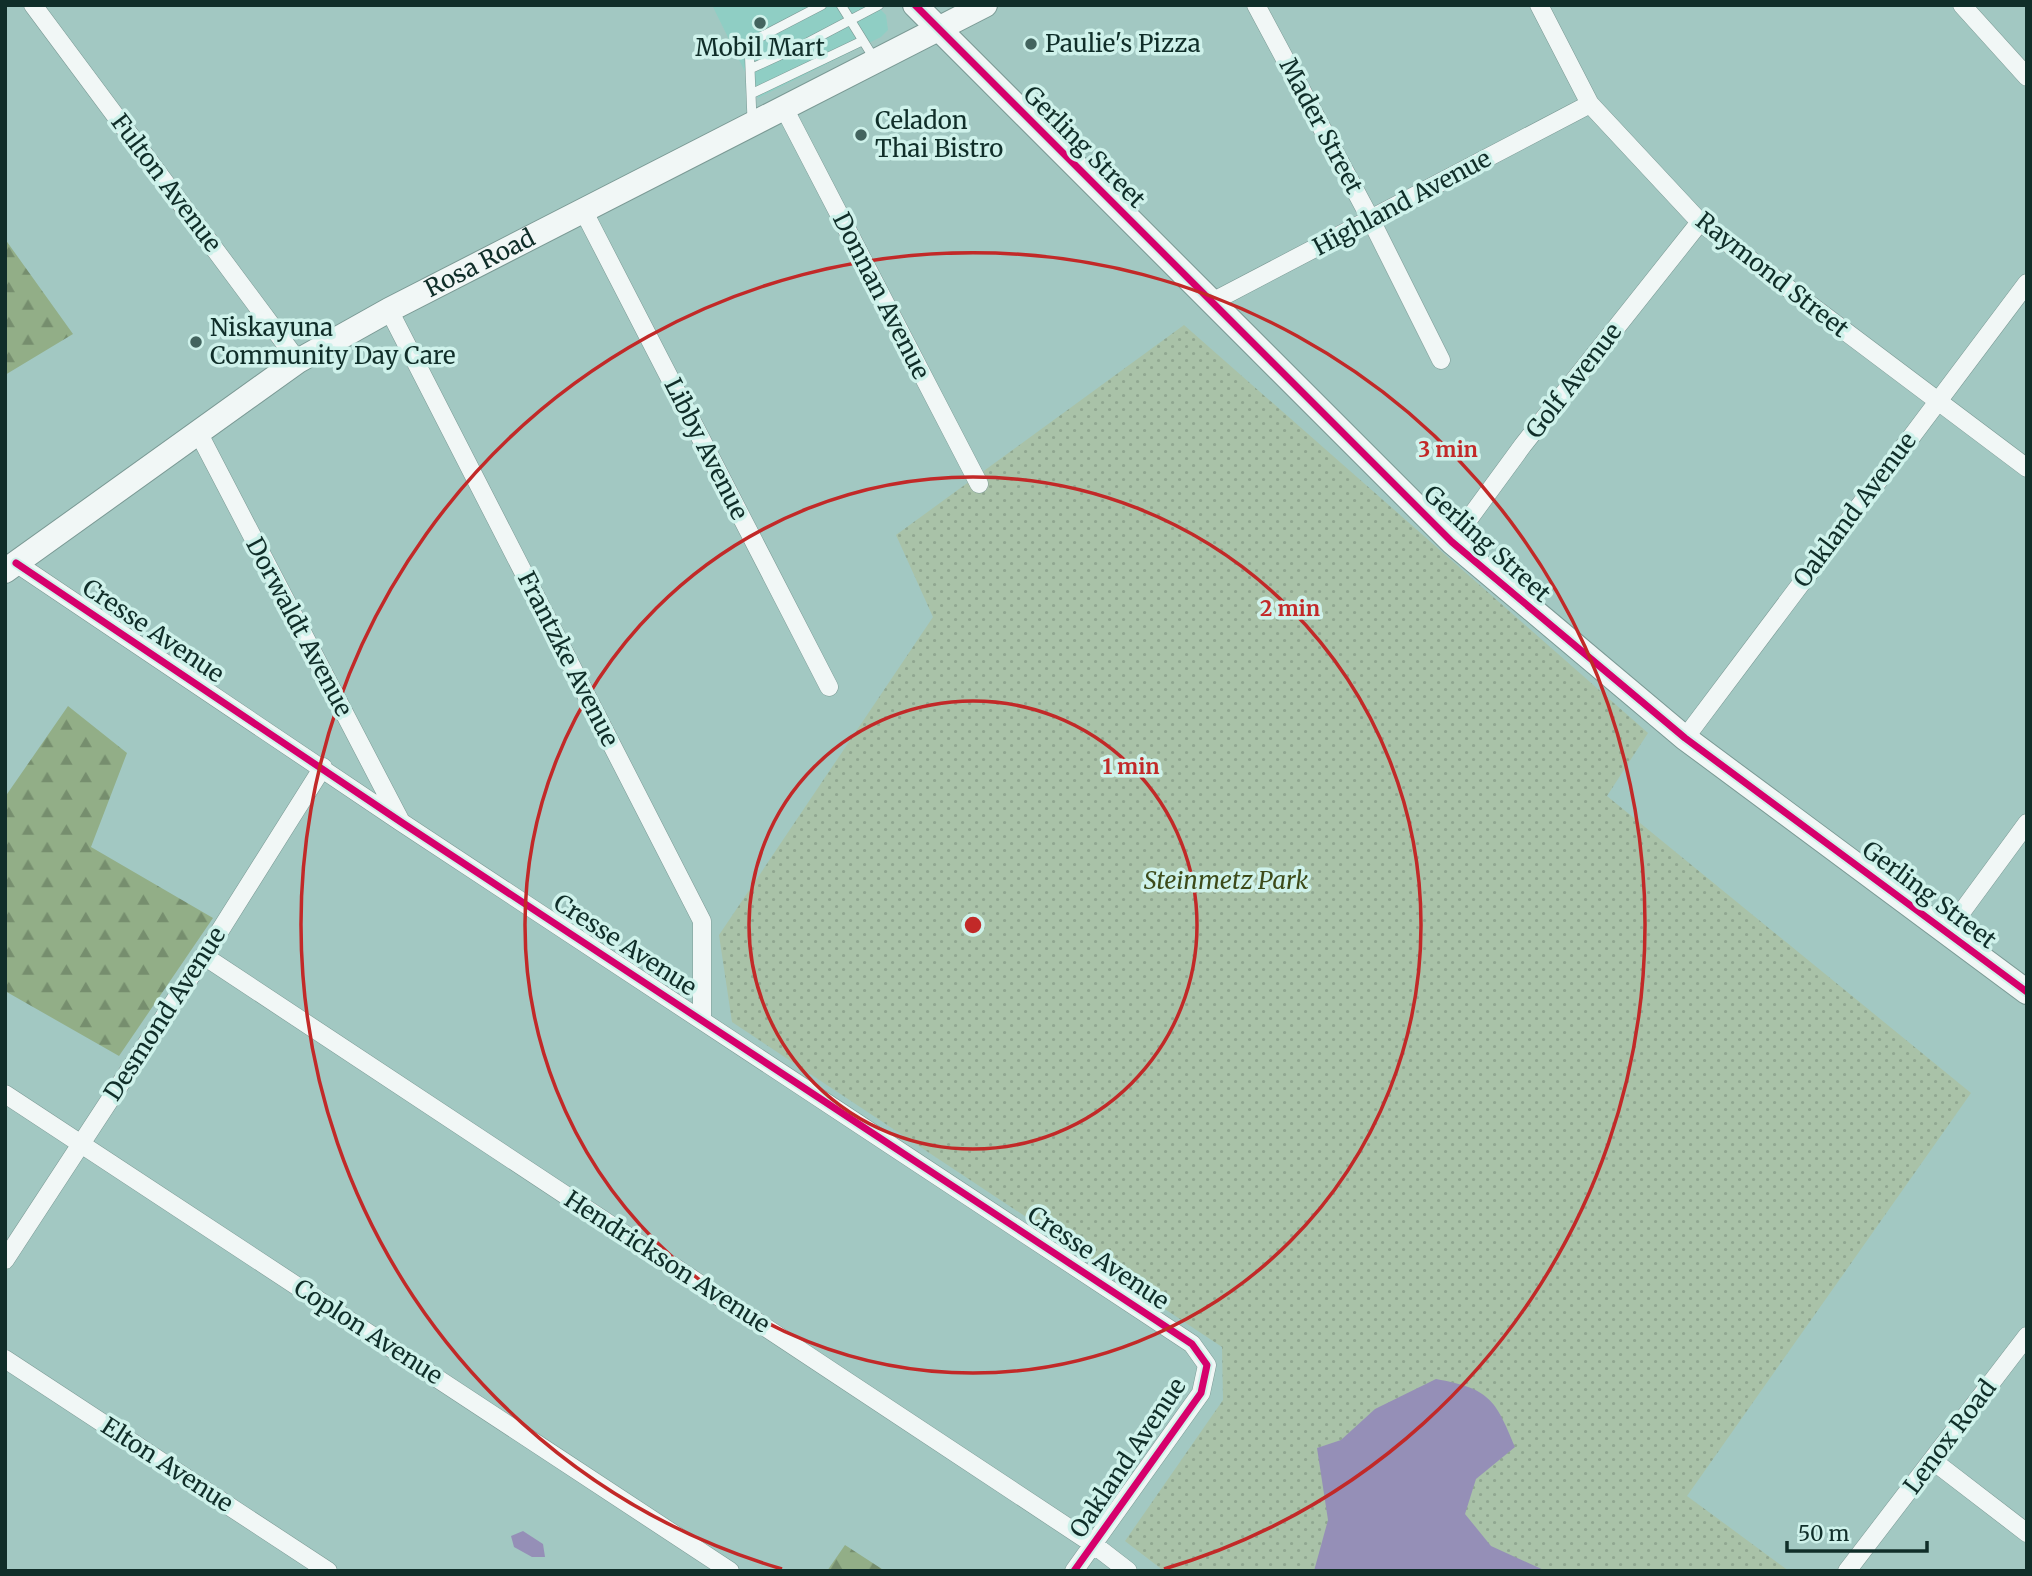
<svg xmlns="http://www.w3.org/2000/svg" width="2032" height="1576" viewBox="0 0 2032 1576" font-family="Merriweather,serif">
<style>
.built{fill:#8fcec4}
.forest{fill:url(#forest-firs)}
.park{fill:url(#park-dots)}
.water{fill:#958fb7}
.lines{fill:none;stroke-linecap:round;stroke-linejoin:round}
.lane-casing{stroke:#7a9994;stroke-width:10}
.street-casing{stroke:#7a9994;stroke-width:19}
.secondary-casing{stroke:#7a9994;stroke-width:26}
.lane{stroke:#f1f7f6;stroke-width:9}
.street{stroke:#f1f7f6;stroke-width:18}
.secondary{stroke:#f1f7f6;stroke-width:24}
.cycleway-casing{stroke:#cff2eb;stroke-width:11}
.cycleway{stroke:#d6006c;stroke-width:7}
.ring{fill:none;stroke:#c22928;stroke-width:3.5}
.poi-dot{fill:#43645f;stroke:#cff2eb;stroke-width:2.5}
.labels{text-anchor:middle;stroke-width:7;stroke-linejoin:round;paint-order:stroke}
.poi-label{font-size:24px;fill:#102e29;stroke:#cff2eb;text-anchor:start}
.street-label{font-size:24px;fill:#102e29;stroke:#cff2eb}
.park-label{font-size:24px;font-style:italic;fill:#3c4a19;stroke:#cff2eb}
.centre{fill:#c22928;stroke:#cff2eb;stroke-width:3.5}
.ring-label{font-size:21px;text-anchor:middle;font-weight:bold;fill:#c22928;stroke:#cff2eb;stroke-width:7;stroke-linejoin:round;paint-order:stroke}
</style>
<defs>
<pattern id="forest-firs" width="22" height="20" patternUnits="userSpaceOnUse" patternTransform="scale(1.75)"><rect width="22" height="20" fill="#92ae87"/><path d="M5 1l3.5 6h-7zM16 11l3.5 6h-7z" fill="#768e6e"/></pattern>
<pattern id="park-dots" width="8" height="8" patternUnits="userSpaceOnUse" patternTransform="scale(1.75)"><rect width="8" height="8" fill="#a9c2a8"/><path d="M2 2h.1M6 6h.1" fill="none" stroke="#90a791" stroke-width="1.8" stroke-linecap="round"/></pattern>
</defs>
<rect width="100%" height="100%" fill="#a2c8c2"/>
<path class="built" d="M715,5h161l10,10 2,15 -7,7 -123,61 -45,-91z"/>
<path class="forest" d="M5,239l68,95 -68,41z
M68,706l59,47 -36,94 122,71 -94,138 -114,-65v-194z
M845,1545l40,26h-58z"/>
<path class="park" d="M1184,325l464,408 -41,63 364,297 -284,403 102,75h-625l-39,-30 98,-141 -1,-53 -490,-325 -13,-87 214,-318 -37,-82z"/>
<path class="water" d="M1436,1379c53,10 59,19 79,68l-39,32 -11,35 26,32 55,25h-232l14,-51 -11,-72 24,-8 34,-31z
M523,1531l20,13 2,13h-13l-18,-10 -3,-11z"/>
<g class="lines">
<g class="lane-casing">
<path id="lane" d="M841,5l34,55
M805,44l74,-39
M750,69l35,-16
M751,94l111,-53
M752,120l-3,-77 73,-38"/>
</g>
<g class="street-casing">
<path id="street" d="M33,5l265,356
M1256,5l115,215 70,140
M1539,5l51,99 110,118 327,246
M1962,5l65,72
M784,108l195,376
M583,210l246,477
M1212,302l378,-198
M389,310l313,611v98
M198,432l202,388
M1452,542l71,-97 177,-223
M16,563l385,259 791,522 15,21 -6,28 -127,178
M1685,738l342,-455
M1947,932l80,-109
M204,956l889,588 35,27
M5,1094l725,477
M5,1260l199,-304 119,-189
M5,1359l323,212
M1932,1460l95,73
M1847,1571l180,-235"/>
</g>
<g class="secondary-casing">
<g id="secondary">
<path d="M915,5l537,537 233,196 342,254"/>
<path id="s1" d="M5,571l293,-210 91,-51 596,-305"/>
</g>
</g>
<use href="#lane" class="lane"/>
<use href="#street" class="street"/>
<use href="#secondary" class="secondary"/>
<g class="cycleway-casing">
<path id="cycleway" d="M915,5l537,537 233,196 342,254
M16,563l385,259 791,522 15,21 -6,28 -127,178"/>
</g>
<use href="#cycleway" class="cycleway"/>
</g>
<g class="ring">
<circle cx="973" cy="925" r="224"/>
<circle cx="973" cy="925" r="448"/>
<path d="M782 1569A672 672 0 1 1 1164 1569"/>
</g>
<g class="poi-dot">
<circle cx="760" cy="23" r="7"/>
<circle cx="1031" cy="44" r="7"/>
<circle cx="861" cy="135" r="7"/>
<circle cx="196" cy="342" r="7"/>
</g>
<g class="labels">
<g class="poi-label">
<text x="1045" y="52">Paulie's Pizza</text>
<text x="760" y="56" text-anchor="middle">Mobil Mart</text>
<text x="875" y="129">Celadon<tspan x="875" dy="28">Thai Bistro</tspan></text>
<text x="210" y="336">Niskayuna<tspan x="210" dy="28">Community Day Care</tspan></text>
</g>
<g class="street-label">
<text transform="translate(1321 126) rotate(62)" y="8">Mader Street</text>
<text transform="translate(1084 147) rotate(45)" y="8">Gerling Street</text>
<text transform="translate(166 183) rotate(53)" y="8">Fulton Avenue</text>
<text transform="translate(1402 203) rotate(-28)" y="8">Highland Avenue</text>
<text dy="8" stroke="none"><textPath href="#s1" startOffset="567">Rosa Road</textPath></text>
<text transform="translate(1772 275) rotate(38)" y="8">Raymond Street</text>
<text transform="translate(881 296) rotate(63)" y="8">Donnan Avenue</text>
<text transform="translate(1574 381) rotate(-52)" y="8">Golf Avenue</text>
<text transform="translate(706 449) rotate(63)" y="8">Libby Avenue</text>
<text transform="translate(1855 510) rotate(-53)" y="8">Oakland Avenue</text>
<text transform="translate(1487 544) rotate(42)" y="8">Gerling Street</text>
<text transform="translate(299 627) rotate(62)" y="8">Dorwaldt Avenue</text>
<text transform="translate(153 631) rotate(34)" y="8">Cresse Avenue</text>
<text transform="translate(568 659) rotate(63)" y="8">Frantzke Avenue</text>
<text transform="translate(1929 895) rotate(37)" y="8">Gerling Street</text>
<text transform="translate(625 945) rotate(33)" y="8">Cresse Avenue</text>
<text transform="translate(165 1014) rotate(-57)" y="8">Desmond Avenue</text>
<text transform="translate(1098 1258) rotate(34)" y="8">Cresse Avenue</text>
<text transform="translate(667 1262) rotate(33)" y="8">Hendrickson Avenue</text>
<text transform="translate(368 1332) rotate(33)" y="8">Coplon Avenue</text>
<text transform="translate(1950 1437) rotate(-53)" y="8">Lenox Road</text>
<text transform="translate(1128 1458) rotate(-56)" y="8">Oakland Avenue</text>
<text transform="translate(167 1465) rotate(33)" y="8">Elton Avenue</text>
</g>
<g class="park-label">
<text x="1226" y="889">Steinmetz Park</text>
</g>
</g>
<circle cx="973" cy="925" r="10" class="centre"/>
<g class="ring-label">
<text x="1448" y="457">3 min</text>
<text x="1290" y="616">2 min</text>
<text x="1131" y="774">1 min</text>
</g>
<rect width="2032" height="1576" fill="none" stroke="#102e29" stroke-width="14"/>
<path d="M1787 1541v10h140v-10" fill="none" stroke="#102e29" stroke-width="3.5"/>
<text x="1798" y="1541" font-size="21" fill="#102e29" stroke="#cff2eb" stroke-width="5" paint-order="stroke">50 m</text>
</svg>
